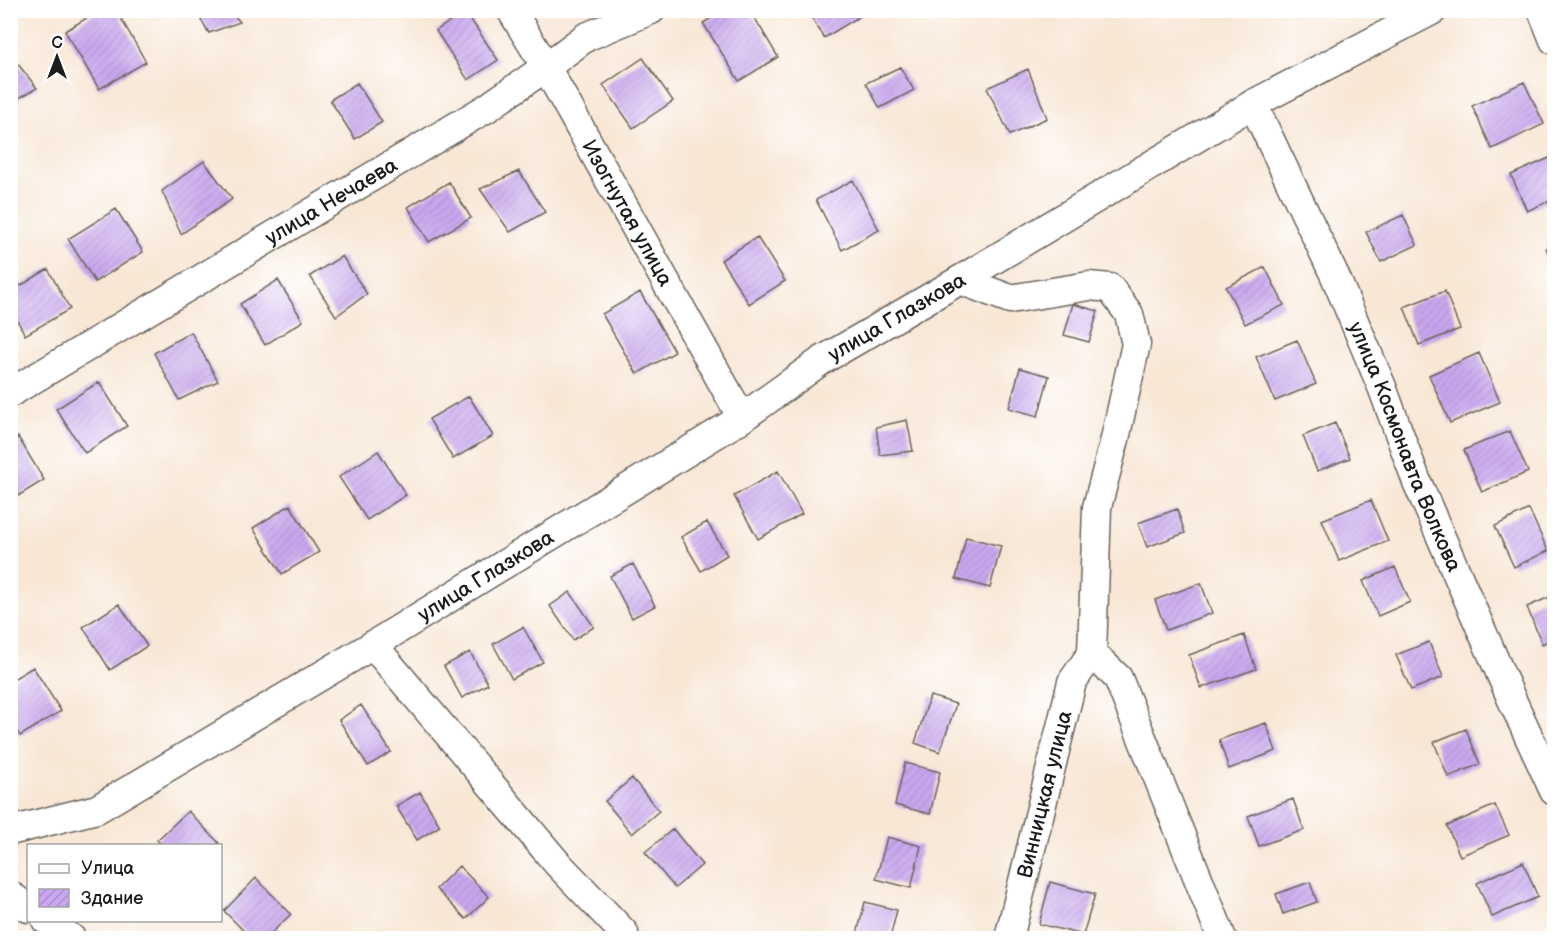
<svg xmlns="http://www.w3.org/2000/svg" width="1565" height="949" viewBox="0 0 1565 949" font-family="'Balsamiq Sans',sans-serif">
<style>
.building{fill:url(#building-hatch)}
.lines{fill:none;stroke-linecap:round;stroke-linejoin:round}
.street-casing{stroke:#69635d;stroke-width:31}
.street{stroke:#fff;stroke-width:28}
.labels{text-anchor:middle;stroke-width:5;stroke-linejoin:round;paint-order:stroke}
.street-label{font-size:21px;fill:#1c1c1c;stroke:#fff}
</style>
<defs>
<pattern id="building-hatch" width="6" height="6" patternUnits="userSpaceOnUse" patternTransform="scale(1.5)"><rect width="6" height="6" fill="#c9a7ee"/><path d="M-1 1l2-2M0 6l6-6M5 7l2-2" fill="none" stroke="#ac8fcc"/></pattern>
</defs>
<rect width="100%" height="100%" fill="#fff"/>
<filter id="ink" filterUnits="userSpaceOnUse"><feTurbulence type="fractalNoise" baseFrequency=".0167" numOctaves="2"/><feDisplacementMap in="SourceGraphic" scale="12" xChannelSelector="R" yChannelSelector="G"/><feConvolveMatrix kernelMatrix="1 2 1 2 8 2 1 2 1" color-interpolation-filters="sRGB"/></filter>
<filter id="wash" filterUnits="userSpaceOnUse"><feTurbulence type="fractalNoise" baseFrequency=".008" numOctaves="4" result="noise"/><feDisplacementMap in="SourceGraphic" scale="24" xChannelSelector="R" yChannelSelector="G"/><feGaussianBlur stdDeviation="1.35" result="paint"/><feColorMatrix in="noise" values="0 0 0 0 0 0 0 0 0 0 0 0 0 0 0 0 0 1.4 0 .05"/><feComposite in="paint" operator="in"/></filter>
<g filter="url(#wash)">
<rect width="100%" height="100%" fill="#f8e7d5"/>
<g id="blocks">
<path class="building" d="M100,10h16l30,52 -47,27 -34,-58z
M195,10h34l11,12 -31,11z
M725,10h25l28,47 -39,24 -36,-58z
M807,10h52l3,5 -38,23z
M465,11l33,49 -30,20 -32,-49z
M10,54l27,34 -27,15z
M643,58l30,43 -40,27 -30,-43z
M900,67l14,23 -34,18 -14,-25z
M1028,69l19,49 -37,17 -23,-47z
M1524,82l20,42 -52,25 -20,-43z
M357,83l25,39 -27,17 -25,-39z
M1554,156v43l-27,12 -16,-36z
M204,161l28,38 -51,35 -19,-43z
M519,171l26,41 -35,20 -30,-43z
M853,180l26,50 -37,20 -26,-50z
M449,182l22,36 -42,24 -21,-35z
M116,209l27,43 -48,30 -27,-43z
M1403,215l14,30 -36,17 -15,-30z
M757,237l28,44 -36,23 -28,-44z
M1554,244v23l-8,-19z
M342,256l25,38 -31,22 -26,-40z
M1265,267l19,38 -39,19 -19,-37z
M48,269l22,40 -45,26 -15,-29v-14z
M278,280l25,41 -38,24 -25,-41z
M1445,291l15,38 -41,16 -15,-38z
M640,292l35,60 -38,22 -35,-60z
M1073,304l25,7 -9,31 -25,-7z
M191,332l27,49 -39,19 -25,-47z
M1297,340l19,44 -41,17 -19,-44z
M1479,353l21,49 -50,21 -21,-48z
M1020,368l29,8 -11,40 -29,-8z
M99,382l28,44 -42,27 -29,-44z
M469,396l24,40 -40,23 -24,-40z
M907,420l6,31 -33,4 -4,-28z
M1335,423l15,35 -33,13 -14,-35z
M1510,431l18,41 -46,20 -18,-42z
M18,437l26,43 -34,21v-60z
M378,451l28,44 -39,25 -28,-43z
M778,471l24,43 -44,25 -24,-43z
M1371,500l17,41 -49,20 -17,-41z
M290,505l29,47 -37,22 -29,-46z
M1177,509l8,24 -38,14 -9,-24z
M1529,509l19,42 -34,16 -19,-41z
M707,522l20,33 -26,16 -20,-34z
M966,537l35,9 -11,42 -34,-9z
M633,564l22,42 -23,12 -22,-42z
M1395,567l15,35 -32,14 -15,-35z
M1201,583l11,30 -46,17 -11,-30z
M570,592l24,35 -21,13 -23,-34z
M1554,595v43l-12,6 -15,-37z
M119,604l28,42 -37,24 -27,-43z
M523,627l20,35 -31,17 -19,-35z
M1244,635l12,34 -55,19 -12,-33z
M1429,642l14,35 -32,13 -15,-35z
M470,652l18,32 -26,14 -18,-32z
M33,667l28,44 -41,25 -10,-15v-40z
M930,696l26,8 -16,48 -25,-9z
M361,705l30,47 -23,14 -29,-46z
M1266,723l10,28 -47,18 -10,-29z
M1466,729l14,35 -32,13 -14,-35z
M905,763l35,9 -10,42 -35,-9z
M632,778l27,33 -27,23 -27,-33z
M420,792l20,34 -23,14 -21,-34z
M1293,799l11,31 -45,16 -11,-30z
M1495,805l14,30 -49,21 -13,-30z
M188,811l31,32 -3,3h-53l-6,-6z
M673,829l29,36 -27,23 -30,-36z
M887,837l34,9 -10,42 -35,-9z
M1523,862l15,35 -46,20 -15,-34z
M459,866l30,31 -23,22 -30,-30z
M256,878l35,36 -25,24h-15l-27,-27z
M1050,882l45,12 -12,41 -44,-11z
M1310,882l7,20 -34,12 -7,-20z
M865,902l32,8 -7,28h-34z"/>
</g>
</g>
<g filter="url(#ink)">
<use href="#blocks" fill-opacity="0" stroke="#69635d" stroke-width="1.5"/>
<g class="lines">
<g class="street-casing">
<g id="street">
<path id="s1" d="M511,10l35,57 196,351"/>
<path d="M1542,10l12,30"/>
<path id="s2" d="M1253,104l82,172 47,111 35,95 95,218 42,91"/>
<path d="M960,280l50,19 79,-13 21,2 19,26 7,30 -21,95 -18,68 -5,146 26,25 104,260"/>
<path id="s3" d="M10,393l477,-285 59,-41 40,-30 65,-27"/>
<path d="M373,645l184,218 67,70"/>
<path id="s4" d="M10,831l87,-22 276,-164 369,-227 79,-57 139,-81 293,-176 180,-94"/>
<path d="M10,895l18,13"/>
<path d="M46,920l25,18"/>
<path id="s5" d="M1009,938l63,-256 20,-29"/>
</g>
</g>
<use href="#street" class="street"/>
</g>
</g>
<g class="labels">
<g class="street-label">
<text dy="7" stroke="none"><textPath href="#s3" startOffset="374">улица Нечаева</textPath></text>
<text dy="7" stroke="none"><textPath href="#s1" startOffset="234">Изогнутая улица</textPath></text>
<text dy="7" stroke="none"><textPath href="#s4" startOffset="1029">улица Глазкова</textPath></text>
<text dy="7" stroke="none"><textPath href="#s2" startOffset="375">улица Космонавта Волкова</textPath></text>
<text dy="7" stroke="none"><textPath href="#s4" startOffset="543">улица Глазкова</textPath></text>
<text dy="7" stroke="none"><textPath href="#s5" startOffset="148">Винницкая улица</textPath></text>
</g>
</g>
<rect width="1565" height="949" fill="none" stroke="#fff" stroke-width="36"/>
<rect x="27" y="844" width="195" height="78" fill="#ffffff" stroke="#a4a4a4" stroke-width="1.5"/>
<rect x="39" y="864" width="30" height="9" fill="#ffffff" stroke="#a4a4a4" stroke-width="1.5"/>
<text x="81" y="874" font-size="18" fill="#1c1c1c">Улица</text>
<rect x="39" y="889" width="30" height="18" fill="url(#building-hatch)" stroke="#a4a4a4" stroke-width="1.5"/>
<text x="81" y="904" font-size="18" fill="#1c1c1c">Здание</text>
<g transform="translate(57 57)" stroke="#ffffff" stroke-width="4.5" paint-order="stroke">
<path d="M0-4.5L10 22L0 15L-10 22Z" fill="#1c1c1c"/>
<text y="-9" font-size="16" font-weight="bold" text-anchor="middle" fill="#1c1c1c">С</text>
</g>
</svg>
